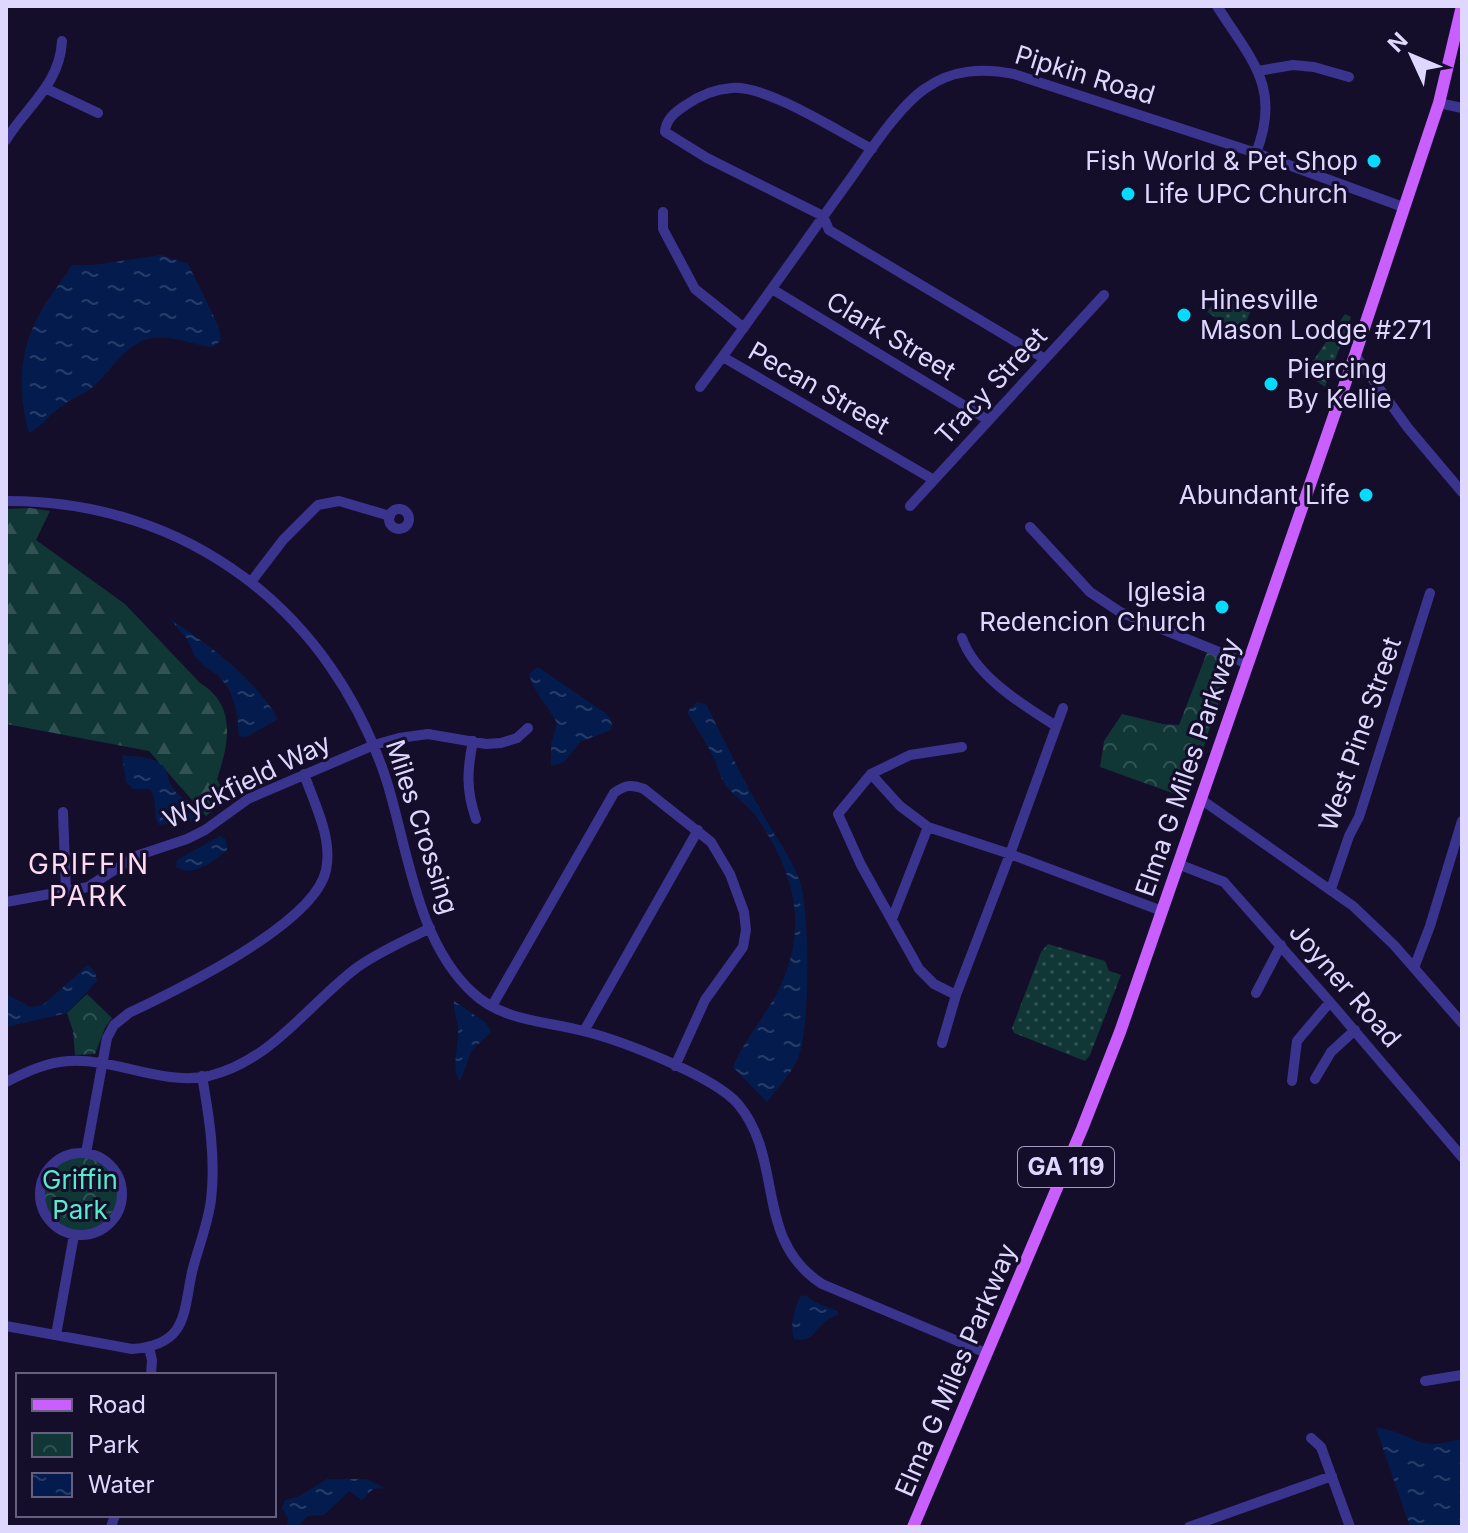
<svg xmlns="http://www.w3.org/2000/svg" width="1468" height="1533" viewBox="0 0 1468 1533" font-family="Inter,sans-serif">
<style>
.grass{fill:url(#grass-dots)}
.forest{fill:url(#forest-firs)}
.park{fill:url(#park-crowns)}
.water{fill:url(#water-ripples)}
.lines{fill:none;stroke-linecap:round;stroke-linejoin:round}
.minor{stroke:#3b348f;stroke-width:10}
.major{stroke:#ca5fff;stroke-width:12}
.poi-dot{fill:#04dbff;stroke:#140e2b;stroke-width:3}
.labels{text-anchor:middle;stroke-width:6;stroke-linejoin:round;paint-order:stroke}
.shield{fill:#140e2b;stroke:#a19bbf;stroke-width:2}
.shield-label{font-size:24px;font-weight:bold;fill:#ded8ff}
.street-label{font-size:26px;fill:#ded8ff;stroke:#140e2b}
.poi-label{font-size:26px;fill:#ded8ff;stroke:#140e2b;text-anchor:end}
.park-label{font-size:26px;fill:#56edce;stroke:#140e2b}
.neighbourhood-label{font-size:28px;letter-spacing:2px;fill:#ffdaf0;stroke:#140e2b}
</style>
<defs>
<pattern id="grass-dots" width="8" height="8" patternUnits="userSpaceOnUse" patternTransform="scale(2)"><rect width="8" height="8" fill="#103636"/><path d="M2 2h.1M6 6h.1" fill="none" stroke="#325254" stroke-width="1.8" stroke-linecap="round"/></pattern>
<pattern id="forest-firs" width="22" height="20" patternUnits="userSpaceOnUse" patternTransform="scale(2)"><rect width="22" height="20" fill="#103636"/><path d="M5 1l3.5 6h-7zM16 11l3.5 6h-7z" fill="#325254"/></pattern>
<pattern id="park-crowns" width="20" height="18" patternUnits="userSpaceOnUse" patternTransform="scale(2)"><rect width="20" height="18" fill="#103636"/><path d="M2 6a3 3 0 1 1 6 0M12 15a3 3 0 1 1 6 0" fill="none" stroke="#325254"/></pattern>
<pattern id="water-ripples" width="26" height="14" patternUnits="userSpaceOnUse" patternTransform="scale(2)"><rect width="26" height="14" fill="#041c4d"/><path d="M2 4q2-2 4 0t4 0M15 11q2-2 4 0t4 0" fill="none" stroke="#283c68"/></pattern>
</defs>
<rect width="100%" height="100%" fill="#140e2b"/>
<path class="grass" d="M1224,288l28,18c-4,12 -5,21 -19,23l-26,-17z
M1345,314l6,3 -26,70 -20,-14z
M1048,944l57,17 4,10 12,4 -31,80 -5,6 -71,-28 -2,-5 29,-76z"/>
<path class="forest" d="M30,508l20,3 -14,29 89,64 75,79c37,22 29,61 17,96l10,20 -21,17 -57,-65 -143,-27v-215z"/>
<path class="park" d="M1208,650l25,11 -47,137 -86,-31 4,-26 18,-27 41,10 16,1z
M87,994l25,24 -7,10 -10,26 -20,1 -2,-24 -6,-18z
M42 1195a38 38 0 1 1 76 0a38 38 0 1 1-76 0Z"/>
<path class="water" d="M161,255l27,9 30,61 3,15 -8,7c-21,-2 -39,-12 -61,-9 -25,4 -41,32 -57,47 -9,9 -22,12 -32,20 -13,8 -20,21 -34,28 -10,-36 -11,-75 6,-110 9,-20 25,-39 37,-58h22z
M169,618c41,28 84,58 109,101l-32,18 -7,-1 -3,-28 -7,-19 -11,-14 -14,-9 -10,-11 -6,-15z
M538,667l70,48 4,9 -1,6 -31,12 -16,20 -13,4v-22l6,-21c-9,-18 -23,-30 -28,-49z
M697,702l9,2c18,37 36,73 56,109 12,22 30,45 38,69 10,30 10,147 -2,176 -7,17 -21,29 -31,44l-34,-35c12,-29 34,-52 47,-80 29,-62 14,-114 -22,-168 -9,-14 -25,-23 -34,-36 -4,-7 -6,-15 -9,-23 -8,-16 -18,-32 -28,-48z
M122,755c12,2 29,1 39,9 8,6 6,15 11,23 6,11 21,16 32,21v5l-10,6 -35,6c-8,-11 0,-25 -9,-36h-17l-7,-7z
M220,836l6,4 1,10c-13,11 -34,28 -51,17l1,-7z
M88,965l7,7 2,9 -30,32 -61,14v-33l24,13 13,-2z
M454,1001l32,22 5,9 -19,18 -12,31c-10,-13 0,-37 -2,-54 -1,-9 -5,-18 -4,-26z
M806,1295l8,7 24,9v4c-24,7 -21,29 -44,24 -4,-14 0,-29 6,-42z
M1376,1428c21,1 35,13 52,16 12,1 23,-3 34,-5v88h-52z
M327,1479h39l19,9 -12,1 -11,11 -13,-9 -25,24 -17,1 -9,11h-11l1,-9 -6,-10 3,-8 13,-3z"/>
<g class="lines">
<path class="minor" d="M1217,6c34,54 65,81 39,147
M1258,71l35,-6 21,2 35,10
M47,89l51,24
M1439,103l23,5
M6,140c21,-34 54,-56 56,-99
M872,149c-33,-17 -105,-64 -140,-61 -16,1 -33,8 -46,17 -11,7 -20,14 -21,27l42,26 116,58 6,14 216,129
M663,212v17l32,60 49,39
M772,289l216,131
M1355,355l53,73 54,64
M723,357l211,123
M700,387c52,-69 101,-140 151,-209 19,-27 49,-73 75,-90 27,-19 57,-20 88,-14l242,79 147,54
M6,501c181,-1 326,110 381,281 21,68 30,160 86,211 30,28 72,28 110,38 37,9 131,45 155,73 47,56 15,135 84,180l164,69
M910,506l194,-211
M389 519a10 10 0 1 1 20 0a10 10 0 1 1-20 0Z
M1030,527l60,65 30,20 126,51
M251,582l32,-42 35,-35 21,-4 51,15
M962,638c13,38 61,67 94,88
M473,741c-6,29 -7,50 3,78
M871,774l29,32 28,21 82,27 152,57
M1202,800l151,106 41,39 68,78
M63,812l3,80
M1178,864l46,18 106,120 132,155
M1331,889l18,-53 10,-19 71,-224
M6,902l82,-15 48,-31 51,-17 18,-9 43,-31 126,-54 25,-7 29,-4 58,10 15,-1 16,-5 11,-10
M892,919l36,-92
M1414,968l16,-42 32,-105
M1256,993l25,-48
M956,995l-22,-11 -15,-15 -58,-104 -23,-51 33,-40 39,-19 52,-8
M492,1006l122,-213c11,-8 17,-9 30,-4l67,53 19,32 14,38 2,18 -3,17 -38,53 -30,66
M584,1031l114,-201
M942,1043l14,-48 54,-141 53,-146
M1315,1079l16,-27 24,-22
M1292,1081l5,-40 33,-39
M6,1082c20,-10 41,-20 63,-21 47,-3 92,25 140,15 62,-15 98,-70 146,-107 23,-17 50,-28 75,-41
M86,1153l21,-115 7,-13 15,-12c48,-23 186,-89 197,-143 7,-32 -12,-67 -22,-96
M40 1194a41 41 0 1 1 82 0a41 41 0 1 1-82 0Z
M6,1326l126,23c55,-4 51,-34 60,-77 6,-24 16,-48 19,-72 5,-41 -2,-84 -9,-124
M56,1335l18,-100
M149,1348l3,12 -1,15
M1425,1381l37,-6
M1311,1438l10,9 29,80
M111,1527l4,-12
M1189,1527l143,-51"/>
<path class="major" d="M913,1527l169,-398 38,-97 235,-677 84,-252 23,-97"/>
</g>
<g class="poi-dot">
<circle cx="1374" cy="161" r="8"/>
<circle cx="1128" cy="194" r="8"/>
<circle cx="1184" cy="315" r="8"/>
<circle cx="1271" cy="384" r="8"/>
<circle cx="1366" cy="495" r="8"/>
<circle cx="1222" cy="607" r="8"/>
</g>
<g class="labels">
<rect class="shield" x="1018" y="1147" width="96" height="40" rx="6"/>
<g class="shield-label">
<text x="1066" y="1175">GA 119</text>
</g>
<g class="street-label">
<text transform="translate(1085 75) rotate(17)" y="9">Pipkin Road</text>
<text transform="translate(891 336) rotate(31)" y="9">Clark Street</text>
<text transform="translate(991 386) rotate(-47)" y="9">Tracy Street</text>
<text transform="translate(819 388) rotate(30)" y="9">Pecan Street</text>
<text transform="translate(1360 734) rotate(-71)" y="9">West Pine Street</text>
<text transform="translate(1188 767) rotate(-71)" y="9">Elma G Miles Parkway</text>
<text transform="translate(247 781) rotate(-26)" y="9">Wyckfield Way</text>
<text transform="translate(422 827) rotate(72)" y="9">Miles Crossing</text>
<text transform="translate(1345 985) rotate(49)" y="9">Joyner Road</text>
<text transform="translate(956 1370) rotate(-67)" y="9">Elma G Miles Parkway</text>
</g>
<g class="poi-label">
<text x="1358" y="170">Fish World &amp; Pet Shop</text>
<text x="1144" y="203" text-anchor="start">Life UPC Church</text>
<text x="1200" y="309" text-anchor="start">Hinesville<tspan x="1200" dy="30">Mason Lodge #271</tspan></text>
<text x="1287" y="378" text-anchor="start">Piercing<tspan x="1287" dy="30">By Kellie</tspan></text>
<text x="1350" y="504">Abundant Life</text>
<text x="1206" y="601">Iglesia<tspan x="1206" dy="30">Redencion Church</tspan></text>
</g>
<g class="park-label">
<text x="80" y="1189">Griffin<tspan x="80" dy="30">Park</tspan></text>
</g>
<g class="neighbourhood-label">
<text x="89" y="874">GRIFFIN<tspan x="89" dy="32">PARK</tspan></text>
</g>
</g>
<rect width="1468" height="1533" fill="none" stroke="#ded8ff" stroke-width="16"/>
<rect x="16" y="1373" width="260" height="144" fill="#140e2b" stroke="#655f80" stroke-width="2"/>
<rect x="32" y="1399" width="40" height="12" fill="#ca5fff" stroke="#655f80" stroke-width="2"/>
<text x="88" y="1413" font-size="24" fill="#ded8ff">Road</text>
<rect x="32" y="1433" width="40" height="24" fill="url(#park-crowns)" stroke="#655f80" stroke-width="2"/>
<text x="88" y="1453" font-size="24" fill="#ded8ff">Park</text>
<rect x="32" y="1473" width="40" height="24" fill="url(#water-ripples)" stroke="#655f80" stroke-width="2"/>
<text x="88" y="1493" font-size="24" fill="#ded8ff">Water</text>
<g transform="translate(1412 56) rotate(314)" stroke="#140e2b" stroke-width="6" paint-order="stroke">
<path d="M0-6L14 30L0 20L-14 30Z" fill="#ded8ff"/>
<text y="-12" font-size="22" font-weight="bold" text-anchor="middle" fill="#ded8ff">N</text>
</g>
</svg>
